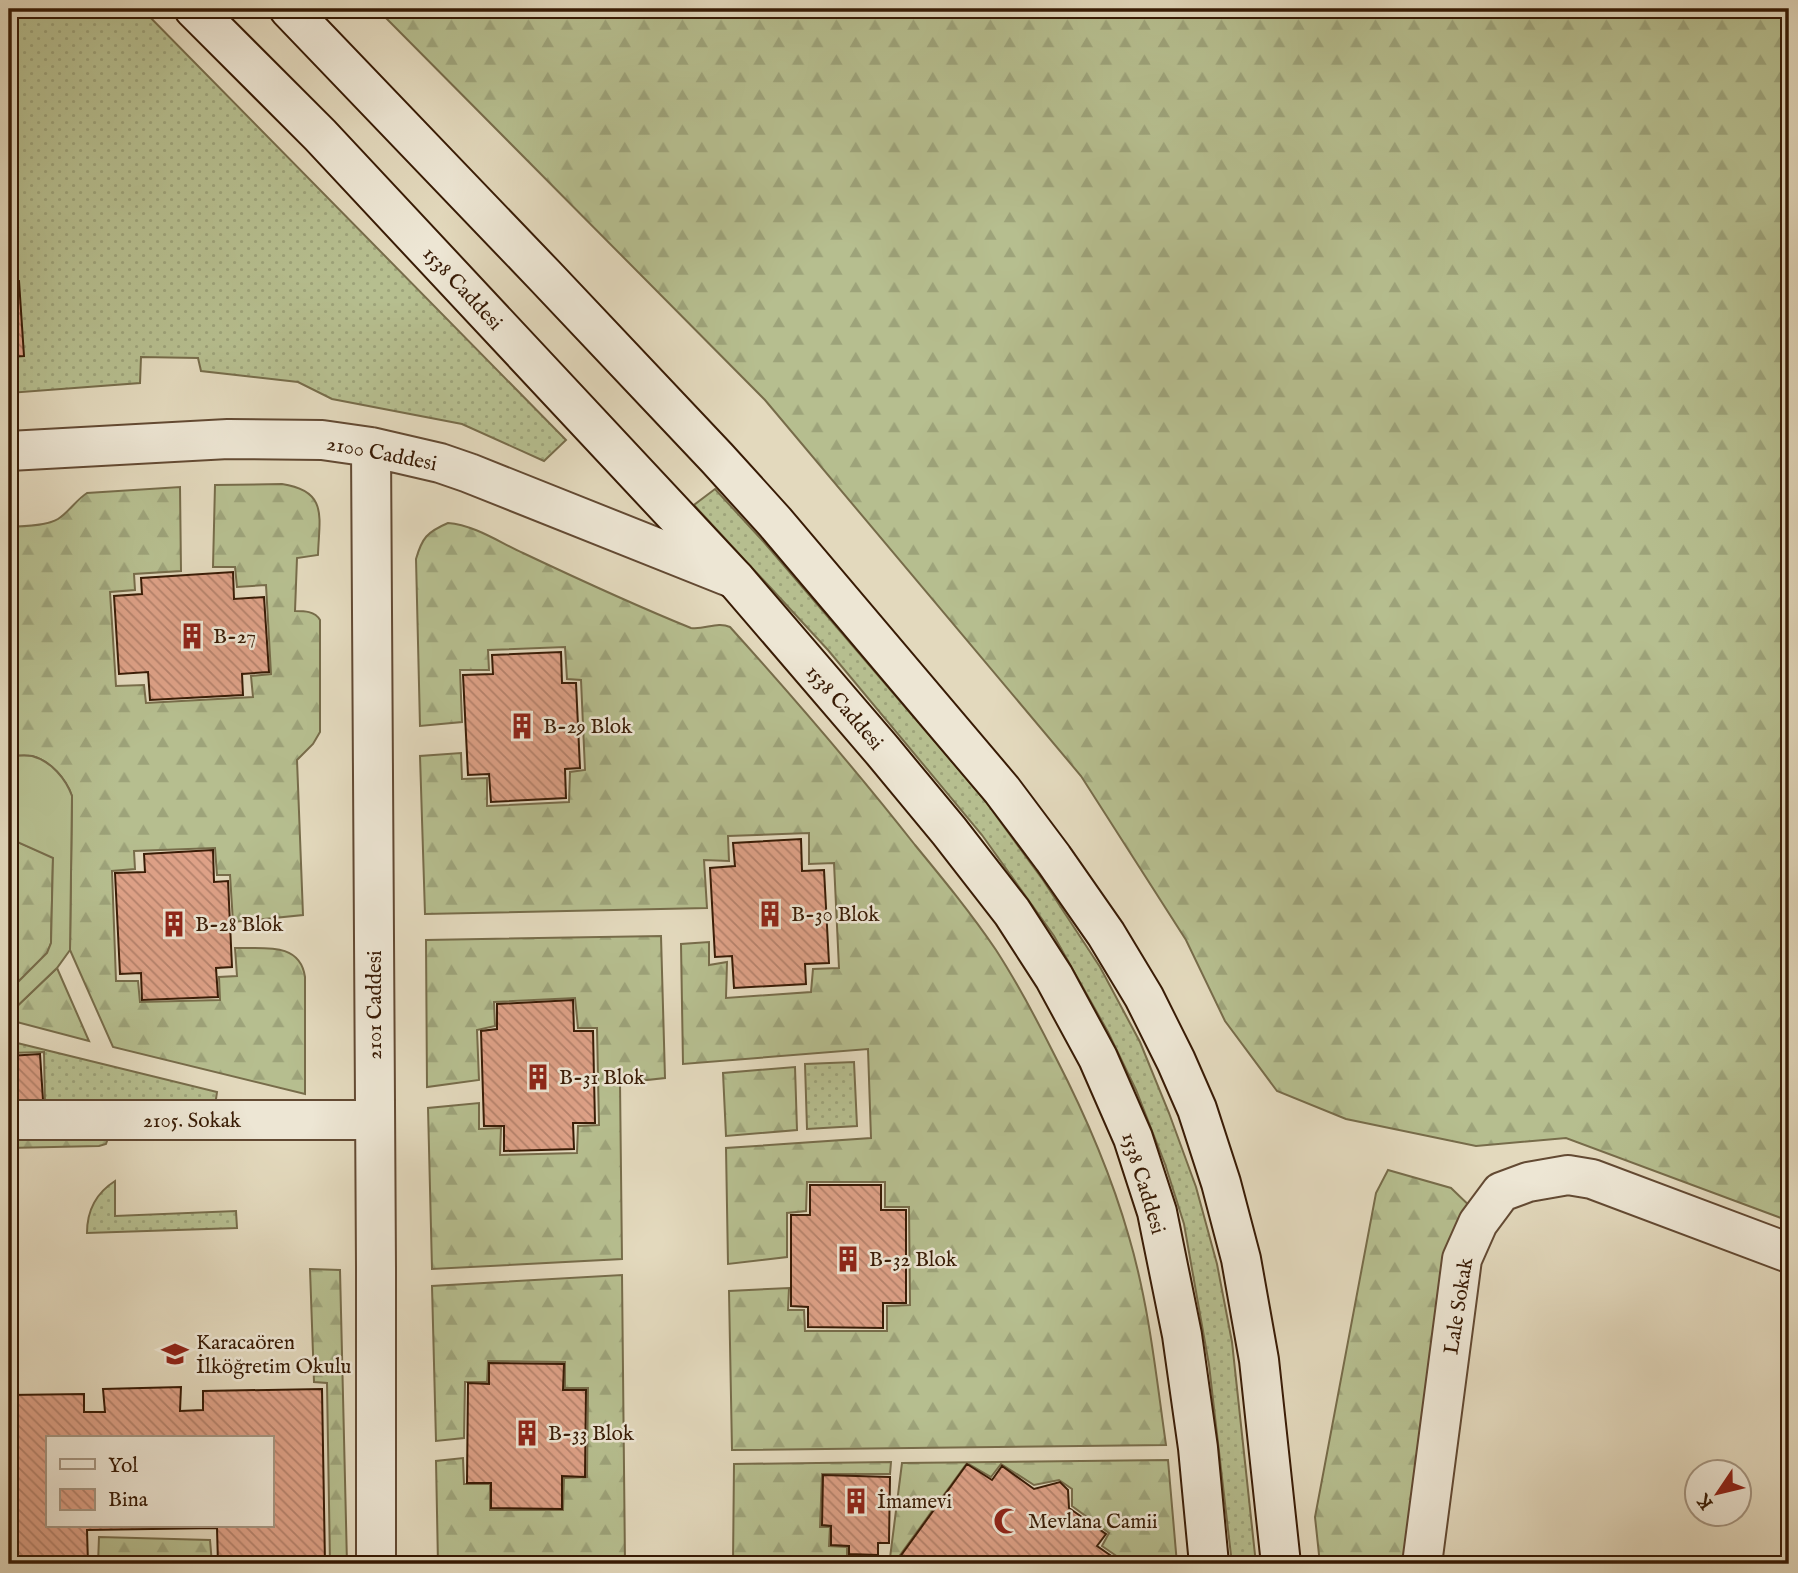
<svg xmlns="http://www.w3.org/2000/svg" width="1798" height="1573" viewBox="0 0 1798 1573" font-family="'IM FELL English',serif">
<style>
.grass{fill:url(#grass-dots);stroke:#776c4a;stroke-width:2}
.forest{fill:url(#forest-firs);stroke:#776c4a;stroke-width:2}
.pitch{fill:#b6be8f;stroke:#776c4a;stroke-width:2}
.building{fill:url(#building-back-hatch);stroke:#381b05;stroke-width:2;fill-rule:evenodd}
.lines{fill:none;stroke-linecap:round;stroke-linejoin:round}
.minor-casing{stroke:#634a33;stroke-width:42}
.secondary-casing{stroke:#381b05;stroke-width:42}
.minor{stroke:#ede6d4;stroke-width:38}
.secondary{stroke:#ede6d4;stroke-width:38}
.labels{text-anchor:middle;stroke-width:5;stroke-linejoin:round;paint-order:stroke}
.street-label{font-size:21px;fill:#381b05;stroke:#ede6d4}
.poi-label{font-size:21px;fill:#381b05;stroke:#ede6d4;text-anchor:start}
</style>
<defs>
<pattern id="grass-dots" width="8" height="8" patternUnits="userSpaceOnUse" patternTransform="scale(1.75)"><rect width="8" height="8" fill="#b6be8f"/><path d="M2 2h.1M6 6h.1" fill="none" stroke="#9da37a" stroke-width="1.8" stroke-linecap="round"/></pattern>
<pattern id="forest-firs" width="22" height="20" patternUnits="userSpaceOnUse" patternTransform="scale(1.75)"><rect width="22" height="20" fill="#b6be8f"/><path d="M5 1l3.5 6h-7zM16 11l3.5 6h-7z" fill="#9da37a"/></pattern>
<pattern id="building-back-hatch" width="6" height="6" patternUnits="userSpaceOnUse" patternTransform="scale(1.75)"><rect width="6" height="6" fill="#dea187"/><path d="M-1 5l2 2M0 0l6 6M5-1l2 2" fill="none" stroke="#b5826c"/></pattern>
</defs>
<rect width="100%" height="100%" fill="#e3d9bd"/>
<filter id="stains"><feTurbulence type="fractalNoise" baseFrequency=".00286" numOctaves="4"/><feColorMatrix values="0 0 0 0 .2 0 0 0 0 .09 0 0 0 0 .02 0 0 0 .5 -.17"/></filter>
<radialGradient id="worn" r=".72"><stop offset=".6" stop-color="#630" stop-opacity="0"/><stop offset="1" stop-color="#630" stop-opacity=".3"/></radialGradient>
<path class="grass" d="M9,9h133l424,431 -22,21 -82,-37 -130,-25 -34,-17 -97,-11 -3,-13 -57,-1 -1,26 -131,10v-7l5,-1v-24l-5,-58z
M715,489l47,51 221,258 60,82 57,87 40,75 29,71 27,74 21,77 15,78 24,222h-24l-23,-199 -25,-141 -19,-60 -29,-74 -28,-58 -54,-96 -72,-101 -154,-185 -134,-145z
M9,1041l208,51 -2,14h-170l-1,-54 -35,1z
M854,1062l3,64 -50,3 -2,-65z
M115,1181v35l121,-5 1,17 -150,5c0,-22 9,-40 28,-52z"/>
<path class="forest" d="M377,9h1412v1212l-223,-83 -90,8 -130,-27 -69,-28 -52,-70 -39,-81 -105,-164 -316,-376z
M282,484c47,7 37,34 36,71l-21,3 -2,53c9,0 20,0 25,9v112l-7,12 -16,16 6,155 -70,7 -3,-47h-13l-2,-27 -81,3 1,18 -23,2 4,110h22l2,21 80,-2 -1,-23 18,-1 -2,-28c27,1 65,-7 70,29v117l-192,-47 -43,-97 2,-154c-6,-17 -21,-35 -40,-40 -7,-1 -16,0 -23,0v-229c13,-1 38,-1 49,-8 11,-7 18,-19 29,-26l93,-6 1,84 -47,3 1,16 -25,2 6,94 28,-1 2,18 107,-6 -2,-21 20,-2 -5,-89 -29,2 -2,-20h-22l2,-82z
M448,523c26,2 51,19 75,30 55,26 111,52 168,75 14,2 26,-7 39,-1 64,71 126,143 185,218 28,34 56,68 81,105 22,34 41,70 59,106 30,58 56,118 74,181 20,68 27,138 37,208l-434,5 -3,-159 60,-3 -1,22h16l1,21h82v-25l23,-1 -1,-98h-24v-25h-78l-1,29 -19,2v44l-59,7 -2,-116 145,-10 -3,-89 -185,15 -2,-120 28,-2v23l18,-3 -1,36 85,-6 2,-23 26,-1 -5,-105 -25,1v-31l-81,3 1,25 -25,-1 3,48 -282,6 -5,-158 41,-3 1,26 25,-1v28l82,-4 1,-30 15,-2 -4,-90 -14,-1 -2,-32 -77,3 1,20h-29l2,52 -42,4 -4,-167c6,-21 11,-27 32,-36z
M9,836l6,5 38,16 -2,86 -4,10 -38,38z
M661,936l4,142 -45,5 2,176 -190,10 -4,-161 51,-5v26l22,-1 -1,27 77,-2 1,-27 21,-1 -2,-97h-19l-3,-30 -81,4 1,24 -18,4 2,50 -52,7 -1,-147z
M57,968l32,73 -80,-21v-6z
M795,1067l2,63 -71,6 -3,-63z
M110,1132l-4,12 -7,2 -90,2v-15z
M1388,1170l63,18 25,24 -61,352h-95l-5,-47 61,-324z
M310,1269l30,1 7,294h-17l-3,-181 -13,-1z
M622,1275l3,289h-187l-2,-103 27,-3 1,26h26v26h73l1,-32 23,-1 1,-89h-23v-26l-77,-1 -1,21h-22l-1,56 -28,3 -4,-155z
M1168,1460l9,104h-49l-26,-18 7,-13 -37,-27v-17l-13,-9 -25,5 -33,-21 -10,13 -24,-14 -72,99 3,2h-11l3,-6 12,-95z
M891,1462l-1,12h-68l-2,53h10l-1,19 18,1v8l29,2 -4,7h-139l1,-100z
M99,1537l111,3 2,24h-114z"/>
<path class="pitch" d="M9,756c7,0 16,-1 23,0 19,5 34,23 40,40l-2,154 -13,18 -48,46v-23l38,-38 4,-10 2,-85 -38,-17 -6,-5z"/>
<path class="building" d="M19,281l5,75 -15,1v-75z
M233,572l1,27 30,-2 5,75 -27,2 1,21 -93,5 -2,-28 -29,2 -5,-78 28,-2 -1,-16z
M561,652l1,31h14l4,85 -15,1 1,29 -75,4 -2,-28 -21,1 -5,-100 30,-1 -1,-19z
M801,839l1,32 22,-1 5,93 -24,1 1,20 -72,4 -2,-32 -17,1 -5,-89 25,-2 -2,-23z
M213,850l1,32 14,-1 4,86 -16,1 2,29 -76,3 -1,-27 -21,1 -5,-101 30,-1 -1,-18z
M573,1000l1,31h19l2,92h-22l1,26 -70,2v-25h-20l-3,-95 16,-2v-25z
M40,1054l3,46 -34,2v-46z
M810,1185h71v25h25v93h-23v25l-75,-1v-20l-17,-1v-91h19z
M489,1363l75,1 -1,26h23l-1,87 -23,-1v33l-71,-1v-25h-24l1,-100 21,1z
M181,1387l-1,24 23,-1v-19l119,-2 3,175h-107l-1,-36 -130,2 1,34h-79v-169l75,-1v18h21l-2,-23zM47,1438h224v88h-224z
M967,1464l25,16 10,-14 32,23 26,-7 8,8 1,18 37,26 -9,12 26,18h-221l-5,-3z
M823,1475l67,2 -1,66h-11v12l-29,-1v-8l-18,-1v-19l-9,-1z"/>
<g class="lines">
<g class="minor-casing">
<path id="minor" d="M371,447l5,820v297
M9,451l219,-12 94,1 49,7 69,16 29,10 266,106
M9,1120h366
M1422,1564l40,-305 16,-36 23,-31 27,-10 40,-7 24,4 197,74"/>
</g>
<g class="secondary-casing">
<path id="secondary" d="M194,9l126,126 415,444 146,170 68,82 63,81 42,65 44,81 35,80 24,74 25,123 16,113 11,116
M289,9l256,267 172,182 58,64 227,268 51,68 53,76 38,63 32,64 21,48 24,74 20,76 18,101 22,204"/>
</g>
<use href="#minor" class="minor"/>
<use href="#secondary" class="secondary"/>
</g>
<defs>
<g id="building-bare" transform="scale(2.1)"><path d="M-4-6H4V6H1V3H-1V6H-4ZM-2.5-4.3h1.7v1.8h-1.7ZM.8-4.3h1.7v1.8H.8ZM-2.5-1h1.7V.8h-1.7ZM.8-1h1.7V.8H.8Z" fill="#8f2418" stroke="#ede6d4" stroke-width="2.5" paint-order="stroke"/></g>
<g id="school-bare" transform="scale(2.1)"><path d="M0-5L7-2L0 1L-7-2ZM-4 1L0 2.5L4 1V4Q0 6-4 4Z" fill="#8f2418" stroke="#ede6d4" stroke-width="2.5" paint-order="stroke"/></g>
<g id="mosque-bare" transform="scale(2.1)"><path d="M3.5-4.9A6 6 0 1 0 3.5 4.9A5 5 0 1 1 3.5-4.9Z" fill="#8f2418" stroke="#ede6d4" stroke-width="2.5" paint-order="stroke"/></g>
</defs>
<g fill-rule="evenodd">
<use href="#building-bare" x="192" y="636"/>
<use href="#building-bare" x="522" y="726"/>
<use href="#building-bare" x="770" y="914"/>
<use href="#building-bare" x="174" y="924"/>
<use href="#building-bare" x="538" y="1077"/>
<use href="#building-bare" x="848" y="1259"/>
<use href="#school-bare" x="175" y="1354"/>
<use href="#building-bare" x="527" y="1433"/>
<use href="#building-bare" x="856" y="1501"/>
<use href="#mosque-bare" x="1007" y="1521"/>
</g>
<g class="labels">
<g class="street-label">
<text transform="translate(463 288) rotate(47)" y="7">1538 Caddesi</text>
<text transform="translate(382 453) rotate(11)" y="7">2100 Caddesi</text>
<text transform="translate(845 707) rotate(49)" y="7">1538 Caddesi</text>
<text transform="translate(374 1005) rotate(-90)" y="7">2101 Caddesi</text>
<text x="192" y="1127">2105. Sokak</text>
<text transform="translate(1144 1183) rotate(73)" y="7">1538 Caddesi</text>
<text transform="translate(1458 1306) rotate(-81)" y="7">Lale Sokak</text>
</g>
<g class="poi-label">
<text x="213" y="643">B-27</text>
<text x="543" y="733">B-29 Blok</text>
<text x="791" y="921">B-30 Blok</text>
<text x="195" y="931">B-28 Blok</text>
<text x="559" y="1084">B-31 Blok</text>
<text x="869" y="1266">B-32 Blok</text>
<text x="196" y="1349">Karacaören<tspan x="196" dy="24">İlköğretim Okulu</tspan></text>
<text x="548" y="1440">B-33 Blok</text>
<text x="877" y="1508">İmamevi</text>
<text x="1028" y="1528">Mevlana Camii</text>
</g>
</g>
<rect width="1798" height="1573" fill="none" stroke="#e3d9bd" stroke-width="35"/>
<rect x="10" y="10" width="1777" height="1552" fill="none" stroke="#381b05" stroke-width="3.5"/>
<rect x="18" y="18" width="1763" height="1538" fill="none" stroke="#381b05" stroke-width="2"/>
<rect x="46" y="1436" width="228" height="91" fill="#ede6d4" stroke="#a59581" stroke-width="2"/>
<rect x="60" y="1459" width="35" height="10" fill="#ede6d4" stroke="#a59581" stroke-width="2"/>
<text x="108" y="1472" font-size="21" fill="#381b05">Yol</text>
<rect x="60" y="1489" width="35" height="21" fill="url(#building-back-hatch)" stroke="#a59581" stroke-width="2"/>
<text x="108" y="1506" font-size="21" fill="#381b05">Bina</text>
<g transform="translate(1718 1493) rotate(235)"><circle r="33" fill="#ede6d4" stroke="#a59581" stroke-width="2"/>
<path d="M0-5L12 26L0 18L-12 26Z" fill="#8f2418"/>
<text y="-10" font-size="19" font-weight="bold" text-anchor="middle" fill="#381b05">K</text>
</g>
<rect width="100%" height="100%" filter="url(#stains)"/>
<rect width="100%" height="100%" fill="url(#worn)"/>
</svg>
